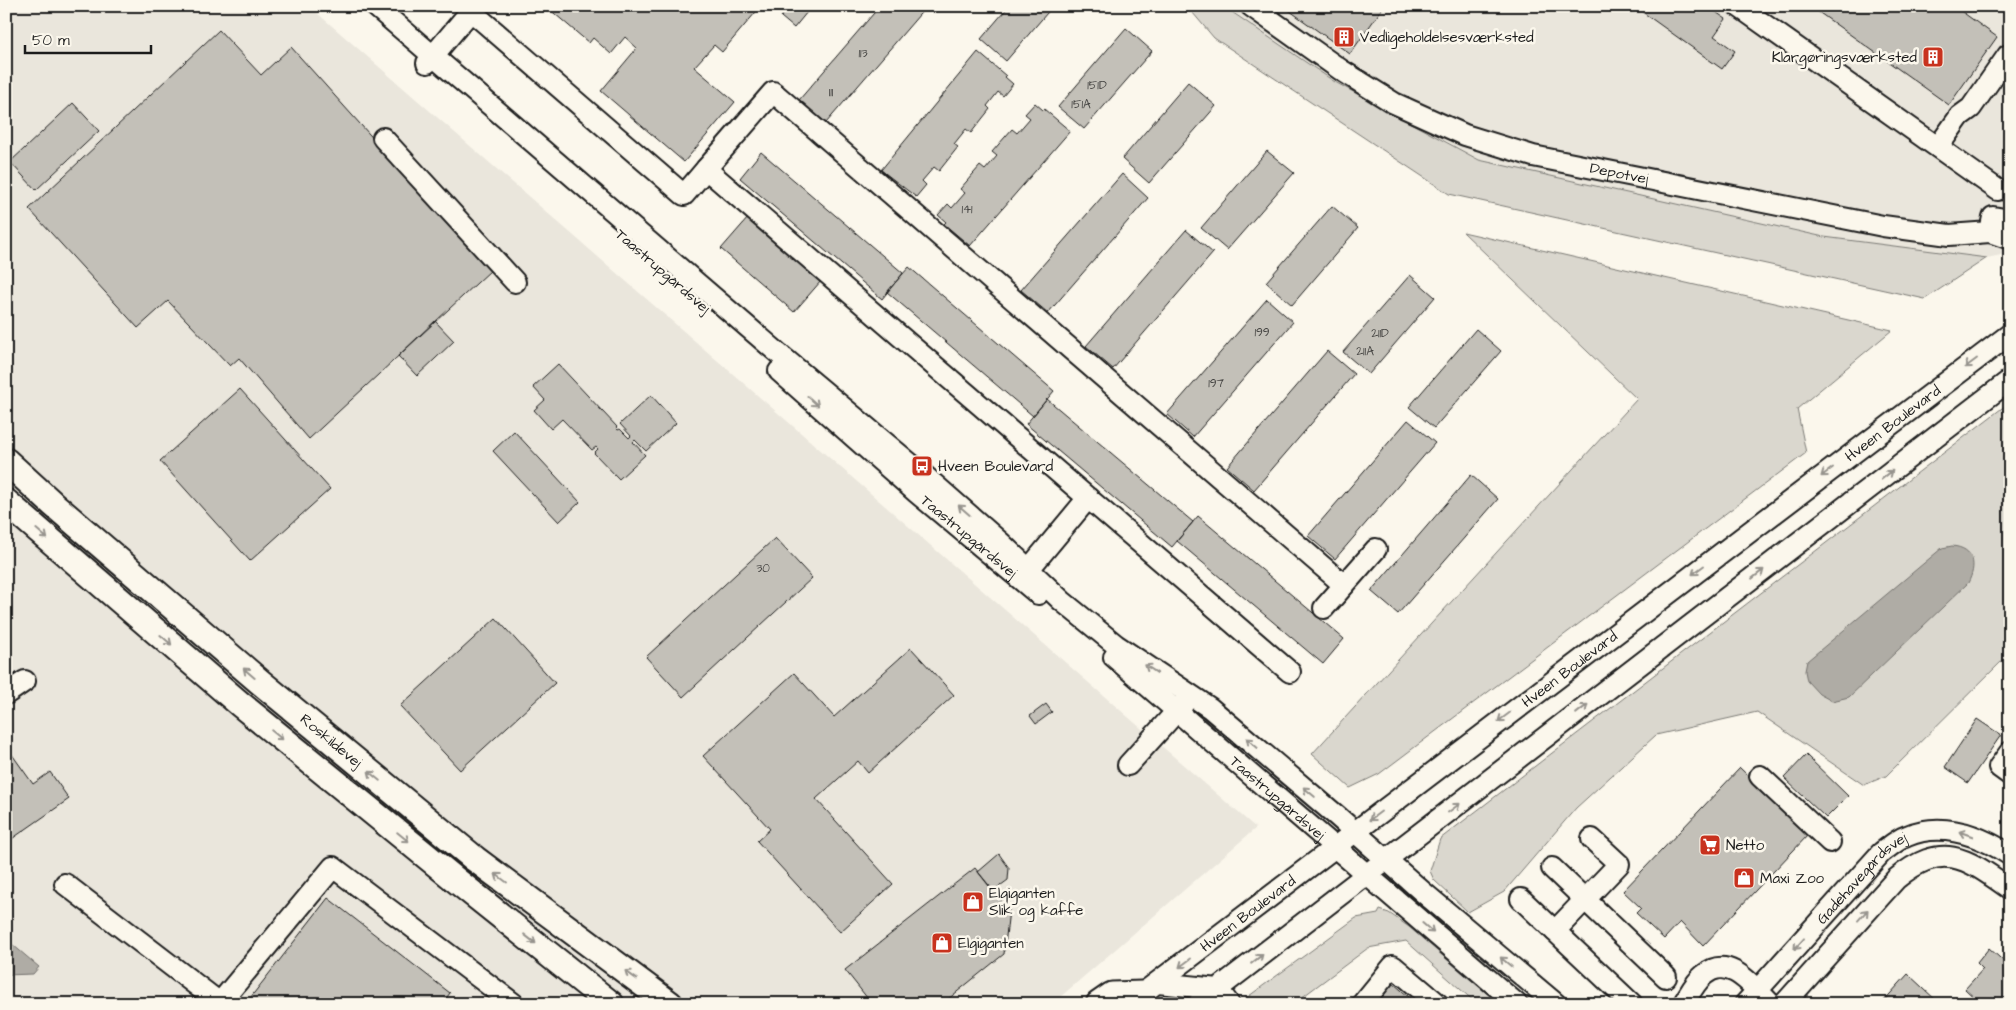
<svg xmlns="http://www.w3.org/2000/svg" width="2016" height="1010" viewBox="0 0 2016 1010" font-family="'Architects Daughter',sans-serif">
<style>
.built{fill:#eae6dc}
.green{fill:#dad7ce;stroke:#7b7a75}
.water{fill:#afaca5;stroke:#74726e}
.building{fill:#c3c0b8;stroke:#1c1c1c}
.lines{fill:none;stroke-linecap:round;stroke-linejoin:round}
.minor-casing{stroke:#1c1c1c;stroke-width:24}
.major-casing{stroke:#1c1c1c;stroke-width:29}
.minor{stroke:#fbf7ec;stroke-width:20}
.major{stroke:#fbf7ec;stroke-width:25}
.oneway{stroke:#97948e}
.labels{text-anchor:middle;stroke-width:5;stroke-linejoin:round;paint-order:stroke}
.number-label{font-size:12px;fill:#464543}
.poi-label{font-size:15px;fill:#1c1c1c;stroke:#fbf7ec;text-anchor:start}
.street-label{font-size:15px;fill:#1c1c1c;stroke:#fbf7ec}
</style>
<rect width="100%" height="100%" fill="#fbf7ec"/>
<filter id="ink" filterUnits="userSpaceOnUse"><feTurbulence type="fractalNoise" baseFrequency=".02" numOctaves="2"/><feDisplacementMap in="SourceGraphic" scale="10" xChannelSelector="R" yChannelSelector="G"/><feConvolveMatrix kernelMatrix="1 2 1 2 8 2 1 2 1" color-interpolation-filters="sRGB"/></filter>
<g filter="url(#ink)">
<path class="built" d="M6,6h303l947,822 -204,176h-1046z
M1223,6h787v247l-23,5 -163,-21 -345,-77 -144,-78z"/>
<path class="green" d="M1187,6h36l112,76 144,78 345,77 163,21 -62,41 -476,-105 -235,-156z
M1463,232l429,98 -95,79 9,44 -427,321 -29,14 -38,-34 325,-355z
M2010,402v251l-124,123 -22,9 -107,-73 -101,23 -80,73 -72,84 -36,20 -34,-32 -4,-9 10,-32z
M1380,910l9,3 20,14 90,77h-22l-71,-63 -38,7 -75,56h-55l118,-86 22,-4z"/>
<path class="water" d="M1952,546c23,2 25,20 16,37l-119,114 -17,4 -13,-7 -12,-13 -2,-10 2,-10 135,-113z
M6,939l33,28 -6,7 -27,1z"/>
<path class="building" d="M550,6h211l-39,46 -8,-7 -20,22 41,35 -51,60 -83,-71 36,-43 -12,-11 -14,17 -18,-16 -4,5 -41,-35z
M777,6h35l-18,22 -13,-11 3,-4z
M880,6l46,1 -100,116 -27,-23z
M1009,6h44l-47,55 -25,-22z
M1283,6h101l-34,48z
M1634,6h73l19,13 -12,17 21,15 -13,18z
M1810,6h144l43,31 -48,68z
M1126,28l26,23 -68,78 -26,-22z
M219,30l42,45 30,-28 200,223 -182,169 -70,-81 -9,8 -62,-65 -30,27 -109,-119z
M978,52l28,24 -1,1 8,7 -10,12 -5,-4 -11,14 3,3 -19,24 -5,-4 -12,15 4,3 -19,24 -5,-4 -12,14 4,4 -10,12 -35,-27z
M1188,82l28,24 -67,77 -27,-24z
M73,103l26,28 -63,59 -26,-28z
M1035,103l8,7 1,-1 26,22 -100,115 -26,-22 2,-2 -8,-7 10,-11 4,4 13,-15 -5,-4 20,-23 5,4 12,-14 -5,-4 20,-23 5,4 13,-15 -5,-4z
M1267,151l27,22 -67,77 -26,-22z
M761,152l142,121 -21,26 -142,-121z
M1122,174l26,24 -100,115 -27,-23z
M1332,206l26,22 -66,77 -26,-23z
M748,218l73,63 -27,31 -73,-63z
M1186,230l27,23 -100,116 -27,-23z
M909,267l145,124 -21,25 -146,-124z
M1410,275l25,22 -66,77 -26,-22z
M1267,299l26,23 -100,115 -26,-23z
M435,321l19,20 -37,35 -19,-20z
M1476,329l25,22 -67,77 -25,-21z
M1327,351l27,23 -100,116 -27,-23z
M558,364l59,63 -1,1 2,2 2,-1 9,9 2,-2 -11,-12 31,-29 25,28 -30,28 -11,-11 -2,2 12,13 -26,24 -25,-26 4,-4 -2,-2 -4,3 -30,-31 -11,10 -17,-19 11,-10 -12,-13z
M240,389l90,100 -80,72 -90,-100z
M1047,399l146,123 -21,25 -146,-123z
M1408,420l27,23 -100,116 -27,-23z
M514,431l66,71 -21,20 -66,-71z
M924,458l7,7 -3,2 -7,-6z
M1471,475l27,24 -100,115 -27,-23z
M1198,516l146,123 -21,25 -146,-123z
M775,538l37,40 -129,119 -37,-40z
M496,618l59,65 -95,87 -60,-64z
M911,648l43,47 -86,78 -10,-12 -42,38 77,85 -53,48 -83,-91 13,-12 -67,-73 91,-83 40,44z
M1046,704l6,8 -16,12 -6,-8z
M1977,719l24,16 -33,48 -23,-16z
M6,746l27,38 17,-12 19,27 -63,44z
M1806,755l42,41 -22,22 -42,-40z
M1740,768l69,66 -106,112 -23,-24 -16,17 -28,-26 5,-5 -18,-17z
M999,854l10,14 -1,12 -15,11 -15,-19z
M975,868l34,42 -5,44 -62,50h-70l-27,-34z
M328,898l122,95 -8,11h-192l-3,-2z
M1989,948l21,19v37h-29l-16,-15 18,-20 -6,-6z
M1908,974l30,28 -1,2h-56z
M1393,983l24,21h-41z"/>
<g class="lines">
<g class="minor-casing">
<g id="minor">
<path d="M375,6l403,347 148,124 74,65 62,59 54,44 94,63 127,108 87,77 132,111"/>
<path id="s1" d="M1251,6l90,64 53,33 71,32 68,21 350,70 66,9 41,-3 3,-15 17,3"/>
<path d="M1738,6l260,184"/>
<path d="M471,11l213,184 22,-26 584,503"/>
<path d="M427,63l48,-57"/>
<path d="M383,138l132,144"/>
<path d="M1938,147l22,-31 11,-8 37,-53"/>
<path d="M706,169l67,-77 571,493"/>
<path d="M1990,232l20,7"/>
<path id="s2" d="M779,371l137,121 122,102"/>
<path d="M1029,569l59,-71"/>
<path d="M1324,608l52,-59"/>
<path id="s3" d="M1114,657l403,347"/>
<path d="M6,694l19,-13"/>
<path d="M2010,752l-11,15 11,8"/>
<path d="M1128,765l57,-63"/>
<path d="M1760,776l70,66"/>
<path d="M1552,868l114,109"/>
<path d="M65,884l156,120"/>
<path d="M1521,899l111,105"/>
<path d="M1555,931l64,-67 -27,-25"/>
<path d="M1158,983l60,6"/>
<path d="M1218,989l11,15"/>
<path id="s4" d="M1130,1003l880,-669"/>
<path d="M219,1004l114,-137 181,137"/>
<path d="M1198,1004l812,-624"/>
<path d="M1362,1004l31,-38 45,38"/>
<path d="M1683,1004c6,-9 12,-22 21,-29 25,-22 50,13 67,29"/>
<path id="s5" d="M1745,1004l136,-151c8,-6 17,-14 26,-17 36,-15 72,-1 103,19"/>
<path d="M1784,1004l112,-125c47,-39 70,-21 114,10"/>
</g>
</g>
<g class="major-casing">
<g id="major">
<path id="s6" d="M6,461l47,43 206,177 216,178 195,145"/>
<path d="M6,502l234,202 217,177 154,123"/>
<path d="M1099,1004l13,-9 30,-1"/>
</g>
</g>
<use href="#minor" class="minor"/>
<use href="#major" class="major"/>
</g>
<defs><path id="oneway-shaft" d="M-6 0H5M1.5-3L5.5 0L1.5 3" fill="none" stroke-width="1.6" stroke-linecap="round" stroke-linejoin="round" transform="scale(1.25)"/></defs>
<g class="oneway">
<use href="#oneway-shaft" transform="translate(1971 363) rotate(143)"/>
<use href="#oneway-shaft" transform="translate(813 401) rotate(42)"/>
<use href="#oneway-shaft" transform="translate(1827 472) rotate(143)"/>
<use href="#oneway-shaft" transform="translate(1887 475) rotate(-38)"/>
<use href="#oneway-shaft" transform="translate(964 510) rotate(-139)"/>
<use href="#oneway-shaft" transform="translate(42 534) rotate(41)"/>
<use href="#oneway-shaft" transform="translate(1698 570) rotate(143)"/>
<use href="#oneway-shaft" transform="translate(1758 574) rotate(-38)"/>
<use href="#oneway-shaft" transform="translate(166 640) rotate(41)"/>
<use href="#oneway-shaft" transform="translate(1151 669) rotate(-146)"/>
<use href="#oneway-shaft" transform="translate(249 673) rotate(-139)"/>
<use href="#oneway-shaft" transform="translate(1582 709) rotate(-38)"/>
<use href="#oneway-shaft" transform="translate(1504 717) rotate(143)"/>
<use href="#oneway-shaft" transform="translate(277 735) rotate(39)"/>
<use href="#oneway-shaft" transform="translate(1252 743) rotate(-139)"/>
<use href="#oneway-shaft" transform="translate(374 776) rotate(-141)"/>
<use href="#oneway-shaft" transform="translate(1309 792) rotate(-140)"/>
<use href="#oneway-shaft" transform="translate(1454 808) rotate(-37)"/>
<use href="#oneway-shaft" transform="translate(1375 816) rotate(143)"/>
<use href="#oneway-shaft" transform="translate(1966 834) rotate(-161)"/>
<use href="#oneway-shaft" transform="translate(403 837) rotate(39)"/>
<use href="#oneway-shaft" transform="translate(501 878) rotate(-143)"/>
<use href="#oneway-shaft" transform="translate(1863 915) rotate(-48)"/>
<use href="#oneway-shaft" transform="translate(1428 928) rotate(41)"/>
<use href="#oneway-shaft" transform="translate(530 939) rotate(38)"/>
<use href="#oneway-shaft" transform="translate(1799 944) rotate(132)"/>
<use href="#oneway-shaft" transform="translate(1257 959) rotate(-38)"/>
<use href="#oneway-shaft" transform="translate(1506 962) rotate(-140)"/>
<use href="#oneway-shaft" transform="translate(1185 963) rotate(143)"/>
<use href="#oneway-shaft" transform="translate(631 975) rotate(-144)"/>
</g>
</g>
<defs>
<g id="building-square" transform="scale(1.125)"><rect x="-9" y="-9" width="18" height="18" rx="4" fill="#c8321e" stroke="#fbf7ec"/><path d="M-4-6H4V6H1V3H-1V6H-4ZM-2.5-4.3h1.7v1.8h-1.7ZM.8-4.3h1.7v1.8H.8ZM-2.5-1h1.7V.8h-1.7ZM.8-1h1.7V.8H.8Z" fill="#fff"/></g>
<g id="bus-square" transform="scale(1.125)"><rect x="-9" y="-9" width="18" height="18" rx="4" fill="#c8321e" stroke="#fbf7ec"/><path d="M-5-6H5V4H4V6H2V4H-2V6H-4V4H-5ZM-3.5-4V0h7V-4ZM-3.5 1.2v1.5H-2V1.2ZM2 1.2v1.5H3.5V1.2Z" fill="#fff"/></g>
<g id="supermarket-square" transform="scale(1.125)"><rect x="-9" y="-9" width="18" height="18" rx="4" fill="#c8321e" stroke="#fbf7ec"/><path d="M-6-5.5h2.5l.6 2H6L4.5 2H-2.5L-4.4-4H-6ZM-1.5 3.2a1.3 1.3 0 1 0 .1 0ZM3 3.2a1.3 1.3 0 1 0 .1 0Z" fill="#fff"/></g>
<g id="shop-square" transform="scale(1.125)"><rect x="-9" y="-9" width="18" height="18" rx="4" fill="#c8321e" stroke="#fbf7ec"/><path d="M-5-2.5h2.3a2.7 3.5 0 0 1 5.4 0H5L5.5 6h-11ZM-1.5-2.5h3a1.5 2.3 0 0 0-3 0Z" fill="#fff"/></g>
</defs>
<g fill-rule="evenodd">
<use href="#building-square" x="1344" y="37"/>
<use href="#building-square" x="1933" y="57"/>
<use href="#bus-square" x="922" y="466"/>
<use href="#supermarket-square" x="1710" y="845"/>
<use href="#shop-square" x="1744" y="878"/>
<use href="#shop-square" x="973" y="902"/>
<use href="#shop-square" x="942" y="943"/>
</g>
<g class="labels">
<g class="number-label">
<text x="863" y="57">113</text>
<text x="1097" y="89">151D</text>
<text x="831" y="96">111</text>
<text x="1081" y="108">151A</text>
<text x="967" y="213">141</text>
<text x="1262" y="336">199</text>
<text x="1380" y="337">211D</text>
<text x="1365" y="355">211A</text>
<text x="1216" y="387">197</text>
<text x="763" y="572">30</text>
</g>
<g class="poi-label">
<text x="1360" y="42">Vedligeholdelsesværksted</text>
<text x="1917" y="62" text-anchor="end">Klargøringsværksted</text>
<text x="938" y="471">Hveen Boulevard</text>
<text x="1726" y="850">Netto</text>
<text x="1760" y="883">Maxi Zoo</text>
<text x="989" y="898">Elgiganten<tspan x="989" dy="17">Slik og kaffe</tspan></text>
<text x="958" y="948">Elgiganten</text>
</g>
<g class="street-label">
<text dy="5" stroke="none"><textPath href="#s1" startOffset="410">Depotvej</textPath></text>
<text transform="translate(663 271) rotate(41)" y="5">Taastrupgårdsvej</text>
<text dy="5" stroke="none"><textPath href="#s4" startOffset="958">Hveen Boulevard</textPath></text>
<text dy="5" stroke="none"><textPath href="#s2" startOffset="252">Taastrupgårdsvej</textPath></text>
<text dy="5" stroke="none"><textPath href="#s4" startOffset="552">Hveen Boulevard</textPath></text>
<text dy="5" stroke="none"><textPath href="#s6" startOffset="429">Roskildevej</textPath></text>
<text dy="5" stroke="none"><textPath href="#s3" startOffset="216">Taastrupgårdsvej</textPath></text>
<text dy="5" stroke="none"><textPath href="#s5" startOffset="172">Gadehavegårdsvej</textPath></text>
<text dy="5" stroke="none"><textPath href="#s4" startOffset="148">Hveen Boulevard</textPath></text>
</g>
</g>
<rect width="2016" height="1010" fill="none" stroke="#fbf7ec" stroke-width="25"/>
<rect x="12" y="12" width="1991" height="985" fill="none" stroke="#1c1c1c" stroke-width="2" filter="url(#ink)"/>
<path d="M25 45v8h126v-8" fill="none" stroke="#1c1c1c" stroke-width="2.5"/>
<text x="32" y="45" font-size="15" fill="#1c1c1c" stroke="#fbf7ec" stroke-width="4" paint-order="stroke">50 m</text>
</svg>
